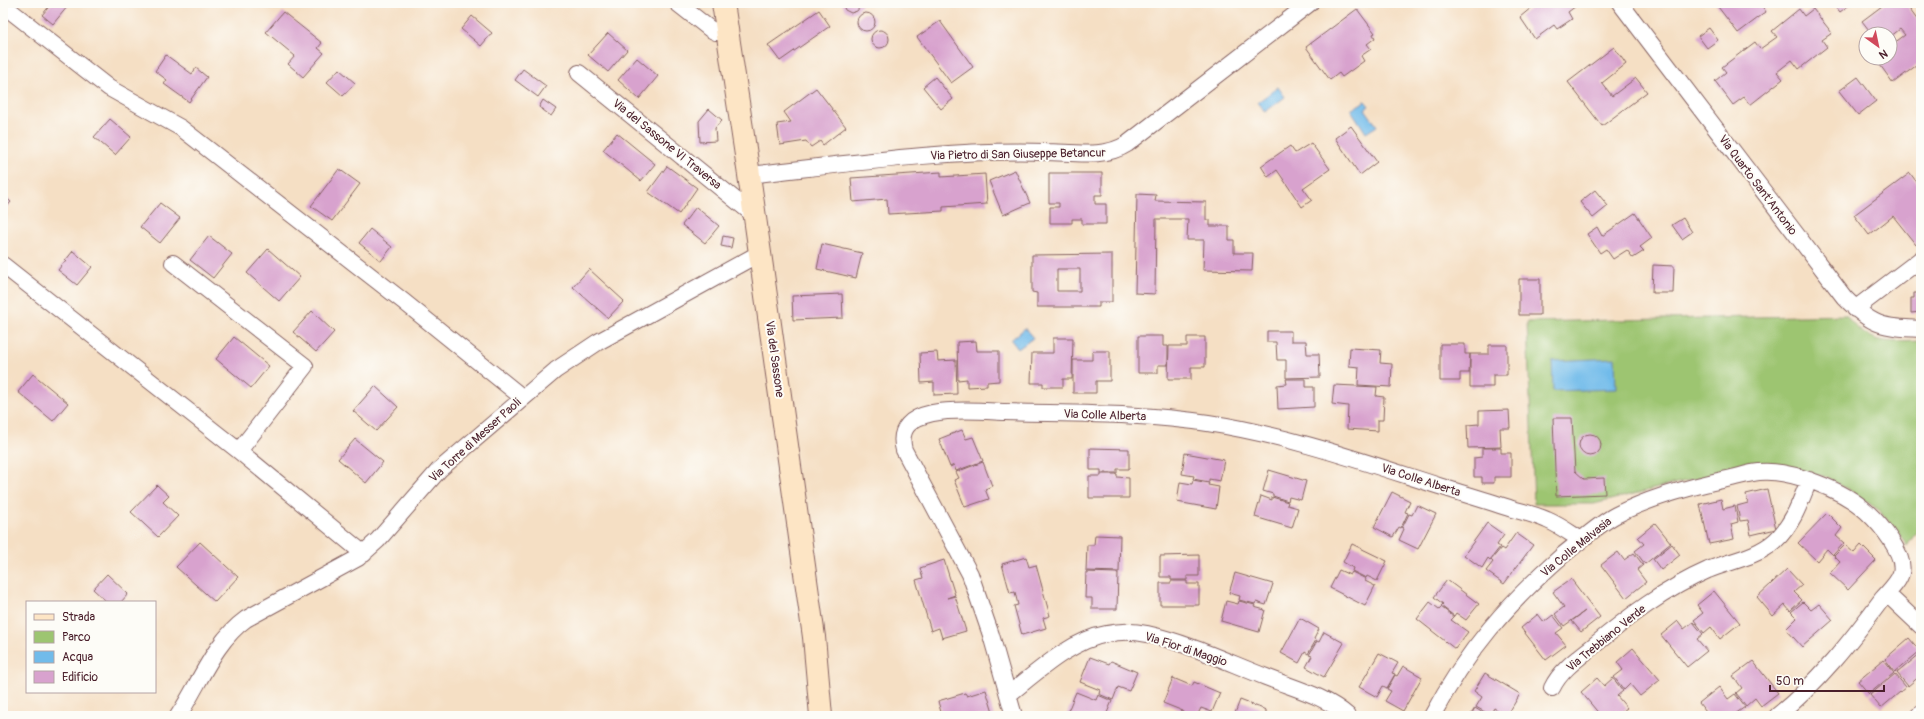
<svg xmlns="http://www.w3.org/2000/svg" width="1924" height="719" viewBox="0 0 1924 719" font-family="Pangolin,sans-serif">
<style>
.green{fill:#9dc571;stroke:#74724e}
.water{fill:#71bbea;stroke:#5e6d8a}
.building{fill:#d8a2ce;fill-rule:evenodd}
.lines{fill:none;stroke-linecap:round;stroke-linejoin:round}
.street-casing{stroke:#866261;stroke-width:18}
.secondary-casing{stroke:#866261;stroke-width:24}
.street{stroke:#fff;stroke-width:16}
.secondary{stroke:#fde5c5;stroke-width:22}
.labels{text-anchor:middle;stroke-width:4;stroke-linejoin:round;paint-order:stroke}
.street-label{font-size:12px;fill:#4a1f2b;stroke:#fdfcf7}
</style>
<rect width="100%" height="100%" fill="#fdfcf7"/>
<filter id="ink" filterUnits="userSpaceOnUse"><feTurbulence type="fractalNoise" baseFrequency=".025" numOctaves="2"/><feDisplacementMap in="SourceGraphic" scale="8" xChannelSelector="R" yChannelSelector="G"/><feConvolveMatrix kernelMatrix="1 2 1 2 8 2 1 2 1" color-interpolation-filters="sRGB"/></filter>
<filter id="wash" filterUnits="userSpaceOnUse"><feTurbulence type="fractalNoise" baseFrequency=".012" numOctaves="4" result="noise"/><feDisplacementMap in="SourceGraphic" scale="16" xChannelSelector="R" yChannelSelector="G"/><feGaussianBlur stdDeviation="0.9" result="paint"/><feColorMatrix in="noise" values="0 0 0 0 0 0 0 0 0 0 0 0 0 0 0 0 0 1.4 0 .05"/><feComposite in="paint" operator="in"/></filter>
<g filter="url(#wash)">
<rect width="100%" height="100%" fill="#f5dfc4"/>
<path class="green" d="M1846,315c23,31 40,27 75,26v184l-14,21 -13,-19 -15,-17 -30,-20 -23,-13 -43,-12h-33l-156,39h-60l-7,-182z"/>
<path class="water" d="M1278,87l7,10 -20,15 -7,-10z
M1365,101l4,5 -4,3 12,17 -11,7 -15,-23z
M1025,328l8,10 -15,11 -7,-9z
M1615,358l1,31 -63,2 -1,-30z"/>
<g id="blocks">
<path class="building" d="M52,3h12l4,3 -15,18 -11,-9z
M842,3h19l1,1 -5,7 -6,2 -6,-3z
M1537,3h43l-12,9 4,7 -15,10 -3,-4 -19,14 -15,-22z
M1715,3h45l6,9 -28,21z
M1833,3h19l-12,9z
M1886,3h19l16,22v37l-28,21 -18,-25h15v-12l15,-11 -5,-6 -10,8v-3h-18l-10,-13z
M1357,9l18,24 -2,1 2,4 -8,6 4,5 -10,7 3,5 -22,16 -3,-4 -9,7 -24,-33z
M1799,9l5,7 9,-7 19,24 -10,7 5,7 -28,22 -7,-9 -15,12 6,7 -33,26 -6,-8 -11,8 -18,-24 11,-9 -4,-5 33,-25 5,7 17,-12 -5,-6z
M819,10l11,16 -50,35 -12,-16z
M283,12l39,31 -4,5 6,5 -21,24 -15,-13 7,-8 -29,-24z
M857 22a9 9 0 1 1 18 0a9 9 0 1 1-18 0Z
M472,16l20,17 -11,13 -20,-17z
M940,21l33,46 -22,16 -34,-46z
M1709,28l9,12 -11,8 -9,-12z
M871 39a9 9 0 1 1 18 0a9 9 0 1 1-18 0Z
M608,33l19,17 -19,22 -20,-17z
M1614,47l12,17 -24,19 10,13 24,-18 11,14 -45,34 -34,-44z
M166,55l26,19 4,-6 11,9 -18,25 -25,-18 3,-4 -12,-9z
M637,58l21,18 -19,23 -21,-19z
M339,69l16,14 -12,13 -16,-14z
M523,69l23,17 -8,11 -23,-17z
M935,77l18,22 -12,10 -18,-22z
M1858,77l18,24 -18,14 -19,-24z
M816,88l30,39 -23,18 -3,-4 -9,6 -5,-6 -26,4 -3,-21 14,-2 -7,-10z
M543,100l13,9 -5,7 -12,-9z
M709,109l13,11 -7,8 1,13 -16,1 -1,-21z
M110,119l21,18 -16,18 -21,-18z
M1351,126l26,36 -17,13 -25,-37z
M617,133l38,31 -14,17 -38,-31z
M1311,143l19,26 -27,19 9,12 -10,7 -25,-37 -9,7 -7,-11 29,-20 5,7z
M667,166l30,22 -18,26 -31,-22z
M339,169l21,15 -28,37 -21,-15z
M1015,170l15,33 -27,12 -14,-34z
M941,172v5l44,-3 2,30 -44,3v4l-55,3 -1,-15 -34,3 -2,-24z
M1049,173h53v22h-7v9h11v20h-24v-5h-10v4h-22v-16h9v-4h-10z
M1910,173l11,15v54l-5,3 -23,-29 -24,19 -15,-20z
M1595,190l13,16 -15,12 -13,-16z
M1137,194l19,1 -1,6 51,1v18h4v6h19v14h5v13h19l-1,18 -49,-1 1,-30h-17l1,-21h-32l-1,75 -20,-1z
M3,195l8,7 -7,8 3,3 -4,5z
M160,203l20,15 -20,25 -20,-16z
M696,207l23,19 -14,17 -23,-18z
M1635,213l17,25 -12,9 4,4 -11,7 -6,-8 -14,9 -7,-10 -6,4 -13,-19 10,-7 5,9z
M1683,218l9,14 -10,7 -10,-14z
M370,229l22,18 -11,14 -22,-18z
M209,236l23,18 -19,24 -23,-18z
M723,236l10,2 -2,10 -10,-2z
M822,244l40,9 -6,25 -39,-9z
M268,249l32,28 -21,24 -32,-28z
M73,251l19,16 -15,18 -19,-15z
M1112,254v48h-13v5h-62v-14l-5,-1v-37zM1057,269h23v22h-23z
M1653,265l21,1 -1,27h-21z
M589,269l35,32 -16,17 -35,-31z
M1519,279h21v36h-21z
M1914,293h7v19l-10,1v-15h3z
M842,294l1,24 -50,2 -1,-24z
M312,311l22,21 -18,20 -23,-20z
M1267,331h24v10h15l1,13h12l1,23 -34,1v-18h-9l-1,-18h-9z
M1138,336h25v10h5v19h-10v8h-20z
M234,337l35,29 -18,22 -35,-29z
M1187,337h18v30h-14v12h-23l1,-33h18z
M1053,338h20l-1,41h-9v8h-20v-4h-12l1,-30h21z
M976,341l1,10h22v30l-12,1v4l-20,1v-8l-9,1 -1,-38z
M1440,344h25v10h5l-1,19h-9v8h-20z
M1489,345h18v30h-14v12h-23v-33h19z
M1350,348l31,2 -1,13 12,1 -1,23 -33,-2 1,-18 -10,-1z
M1092,351h18v30h-14v12h-23v-33h19z
M937,352l1,9 18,-1 1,34 -23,1v-13l-13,1 -1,-30z
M33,374l35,29 -15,18 -35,-29z
M1286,379h20v8h8v20l-36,2 -1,-24 10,-1z
M1334,385l43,2 -1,9 8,1 -1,23h-5v11l-31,-2 1,-23 -16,-2z
M375,386l23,21 -22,24 -23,-20z
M1509,410l1,18h-10l1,19 -33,1 -1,-23 12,-1v-13z
M1553,418h19l3,53 9,8 20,-1 1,16 -49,2z
M962,430l4,9 7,-2 10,24 -27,10 -2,-6 -4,2 -11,-28z
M1579 445a11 11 0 1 1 22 0a11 11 0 1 1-22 0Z
M355,439l28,23 -17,21 -28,-24z
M1090,448l39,1v20h-12v4h-16v-3h-11z
M1482,448h19v5h10v24h-17v6h-12v-6h-8v-19l8,-1z
M1185,453l39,7 -4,21 -11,-2v3l-16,-3 1,-3 -12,-2z
M983,462l9,24 -7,3 4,10 -24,8 -11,-27 5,-2 -3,-6z
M1269,470l37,11 -5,19 -12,-3 -1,4 -15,-5v-2l-10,-3z
M1101,474h16v3l12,1v20h-40v-22h12z
M1193,480l16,3 -1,2 11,2 -3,22 -39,-7 3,-20 12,2z
M157,485l12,11 -6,6 15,14 -20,21 -27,-25z
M1767,489l9,40 -25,6 -3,-15 -8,1 -3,-15 11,-3 -2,-9z
M1392,492l18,9 -5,11 3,1 -7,15 -2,-1 -6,10 -19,-10z
M1261,496l11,4v-3l16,5 -1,3 11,3 -6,20 -37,-11z
M1721,499l2,10 12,-3 3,16 -7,2 3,15 -25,5 -9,-40z
M1417,505l19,9 -18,35 -19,-9 5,-11 -2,-1 7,-14 3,1z
M1827,513l15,15 -6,8 8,7 -11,12 -6,-6 -10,12 -19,-18z
M1487,523l17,12 -7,10 3,2 -10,13 -2,-2 -6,10 -18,-13z
M1655,523l16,20 -26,21 -10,-13 9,-7 -6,-7z
M1516,533l17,12 -29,39 -18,-13 7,-9 -2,-2 10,-12 3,2z
M1095,535l25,1 -1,36 -33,-1 1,-26h7z
M200,542l38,35 -23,25 -39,-35z
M1352,544l35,17 -10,20 -10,-5 -1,2 -14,-7 1,-3 -10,-6z
M1672,544l8,11 -19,15 -8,-11z
M1845,545l9,8 7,-8 15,15 -28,30 -18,-17 10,-11 -6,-6z
M1618,552l6,8 10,-7 9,12 -6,5 9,12 -20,16 -25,-33z
M1199,555v21h-12v4h-16v-3h-11v-21z
M1026,557l3,10 7,-2 14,51 -7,2 3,10 -24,7 -8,-29 4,-1 -3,-13 -5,1 -8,-29z
M944,560l11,35 -8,3 8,-2 11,35 -24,7 -3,-10 -8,3 -15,-51 7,-2 -3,-10z
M1787,569l15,16 -8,7 8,8 -12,11 -5,-6 -12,11 -16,-19z
M1339,570l11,5 2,-3 14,7 -1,2 10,5 -10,20 -35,-18z
M1086,572l32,1 -1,36h-25v-11h-7z
M1235,573l38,11 -7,21 -10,-3 -1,2 -16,-4 1,-4 -11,-3z
M107,574l21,20 -7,8h-14l-14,-13z
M1571,579l29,38 -19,15 -9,-11 13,-10 -21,15 -9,-12 9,-7 -11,-15z
M1447,580l32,24 -13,16 -10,-7 -2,3 -13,-10 2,-2 -9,-7z
M1171,581h16v3h12v21h-39v-22h11z
M1714,591l26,32 -20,16 -9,-12 -7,6 -10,-13 9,-7 -6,-8z
M1226,601l12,3 1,-3 16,4 -1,2 11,3 -6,22 -38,-11z
M1430,602l9,7 2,-2 13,10 -3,3 17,12 -13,17 -38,-30z
M1803,602l8,8 8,-6 14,16 -31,27 -16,-18 11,-11 -6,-6z
M1538,614l6,8 9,-7 10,13 -7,5 10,12 -20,15 -25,-32z
M1300,618l19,11 -5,10 2,1 -8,14 -3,-2 -6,11 -18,-10z
M1678,621l6,8 9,-7 10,12 -6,5 10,12 -20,16 -26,-32z
M1324,632l20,11 -20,34 -18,-10 6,-11 -3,-1 8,-14 2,1z
M1909,638l11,13 -25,21 -10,-13z
M1633,648l27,32 -20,16 -10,-12 -6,6 -10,-13 9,-7 -6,-8z
M1379,653l19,10 -6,10 3,1 -8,14 -4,-2 -6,11 -18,-10z
M1921,653v22l-13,11 -11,-13z
M1090,657l19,7 2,-3 26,11 -8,19 -11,-4 -5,13 -14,-6 1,-4 -20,-8z
M1883,660l11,13 -25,21 -11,-13z
M1753,661l25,32 -17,13 -6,-8 -9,8 -10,-13 6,-5 -9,-12z
M1403,666l19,11 -19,34 -18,-10 6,-10 -4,-2 8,-14 2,1z
M1485,673l35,21 -13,22 -13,-8 -4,7 -14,-8 6,-10 -8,-6z
M1895,674l11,13 -25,21 -11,-13z
M1173,678l19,8 2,-4 26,11 -8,19 -11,-4 -4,8h-14l-2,-1 2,-4 -20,-8z
M1597,678l7,8 9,-8 10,13 -6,5 10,12 -11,8h-15l-20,-24z
M1719,687l9,12 7,-5 10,13 -10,7 2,2h-28l-10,-13z
M986,690l8,26h-52l-4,-15 27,-8 2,3z
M1076,692l20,8 2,-5 14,6 -5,12 6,3h-47z
M1240,700l26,10v4l5,2h-37z
M1475,708l13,8h-18z"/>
</g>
</g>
<g filter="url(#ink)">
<use href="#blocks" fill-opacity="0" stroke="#866261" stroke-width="1"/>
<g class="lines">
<g class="street-casing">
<path id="street" d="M677,3l33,26 6,3h11
M1620,3l224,294c28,29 37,30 77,32
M3,5l106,83 72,40 222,173 120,97
M579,73l175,142
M749,175c98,-11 197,-26 296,-23 26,0 59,7 82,-8l183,-141
M173,263l132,103 -66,85
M3,265l236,186 125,103
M1855,309l66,-50
M1887,594l34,32
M1552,688c8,-17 25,-29 40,-41 36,-30 73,-58 116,-77 22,-9 49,-13 67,-29 18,-17 25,-38 34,-61
M1008,695c28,-22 63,-55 99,-61 13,-3 27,-3 40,0 41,9 80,28 119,43 27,11 60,19 82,39
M178,716c22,-33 36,-74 68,-97l112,-61 20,-18 61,-70 117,-100 42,-28 162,-89
M1014,716l-23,-81 -21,-61 -66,-124c-14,-50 74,-39 101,-38 68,2 137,1 203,11 79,12 156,39 231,63 25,8 49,15 73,23 12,3 24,6 35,11 12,5 23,13 34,20
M1432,716c35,-66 76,-113 132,-162 17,-13 33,-29 52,-39 35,-18 73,-28 111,-36 11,-2 21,-6 32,-7 31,-3 85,18 108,40 13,12 39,42 34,61 -2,9 -13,19 -19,26 -31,42 -64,84 -105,117
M1919,716l2,-2"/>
</g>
<g class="secondary-casing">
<path id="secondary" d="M723,3l26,172 65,462 7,79"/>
</g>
<use href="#street" class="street"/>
<use href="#secondary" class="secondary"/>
</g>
</g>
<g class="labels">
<g class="street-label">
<text transform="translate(667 144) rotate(39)" y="4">Via del Sassone VI Traversa</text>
<text transform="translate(1018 154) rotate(-1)" y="4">Via Pietro di San Giuseppe Betancur</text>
<text transform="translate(1758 185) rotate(53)" y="4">Via Quarto Sant'Antonio</text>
<text transform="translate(775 359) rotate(82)" y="4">Via del Sassone</text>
<text transform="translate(1105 415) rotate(2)" y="4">Via Colle Alberta</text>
<text transform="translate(475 440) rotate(-42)" y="4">Via Torre di Messer Paoli</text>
<text transform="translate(1421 480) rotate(18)" y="4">Via Colle Alberta</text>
<text transform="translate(1576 547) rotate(-39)" y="4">Via Colle Malvasia</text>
<text transform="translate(1606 638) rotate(-39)" y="4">Via Trebbiano Verde</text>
<text transform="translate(1186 649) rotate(18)" y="4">Via Fior di Maggio</text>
</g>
</g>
<rect width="1924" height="719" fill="none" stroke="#fdfcf7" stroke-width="16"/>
<rect x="26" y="601" width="130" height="92" fill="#fdfcf7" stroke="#b5a4a5"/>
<rect x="34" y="614" width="20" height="6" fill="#fde5c5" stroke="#b5a4a5"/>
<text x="62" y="621" font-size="12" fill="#4a1f2b">Strada</text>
<rect x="34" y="631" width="20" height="12" fill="#9dc571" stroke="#b5a4a5"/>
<text x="62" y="641" font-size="12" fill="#4a1f2b">Parco</text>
<rect x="34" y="651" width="20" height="12" fill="#71bbea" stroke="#b5a4a5"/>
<text x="62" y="661" font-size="12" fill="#4a1f2b">Acqua</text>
<rect x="34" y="671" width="20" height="12" fill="#d8a2ce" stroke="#b5a4a5"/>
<text x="62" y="681" font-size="12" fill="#4a1f2b">Edificio</text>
<g transform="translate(1878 46) rotate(147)"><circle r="19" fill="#fdfcf7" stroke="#b5a4a5"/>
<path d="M0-3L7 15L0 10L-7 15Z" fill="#d1495b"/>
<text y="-6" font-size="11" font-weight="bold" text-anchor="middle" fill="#4a1f2b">N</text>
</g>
<path d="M1770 685v6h114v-6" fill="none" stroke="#4a1f2b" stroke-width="2"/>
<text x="1776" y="685" font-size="12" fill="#4a1f2b" stroke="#fdfcf7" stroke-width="3" paint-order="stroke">50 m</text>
</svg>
